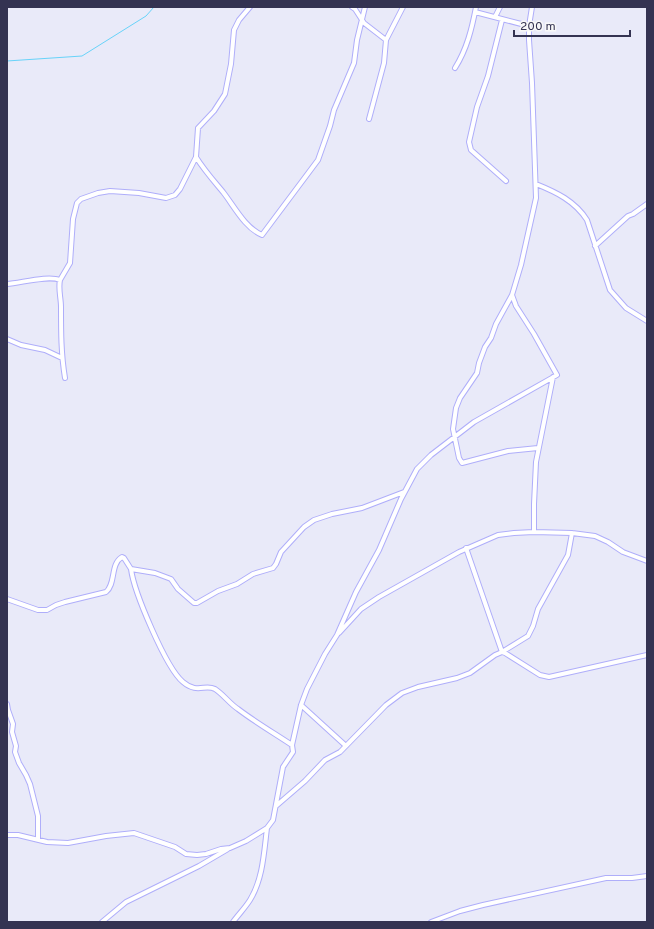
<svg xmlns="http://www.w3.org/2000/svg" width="654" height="929" font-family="Overpass,sans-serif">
<rect width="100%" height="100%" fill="#e9eaf9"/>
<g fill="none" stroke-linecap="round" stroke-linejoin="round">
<path stroke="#68d3f9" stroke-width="1" d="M7,61l75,-5 64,-40 8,-9"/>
<g stroke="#afaefa" stroke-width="6">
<path id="minor" d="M352,7l3,2 9,14 22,17
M532,7l-3,19v14l3,43 4,115 -15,67 -9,30 -16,29 -5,14 -6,9 -6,16 -2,10 -17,25 -4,10 -3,21 6,29 3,5 46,-12 30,-3
M475,12l54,14
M495,17l5,-10
M502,20l-14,56 -11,31 -8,35 2,8 35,31
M455,68c12,-19 17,-40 21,-61
M369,119l15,-56 2,-23 17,-33
M196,157c8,13 17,23 27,35 11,14 22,36 39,43l56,-75 12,-34 4,-16 20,-47 3,-23 8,-33
M536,184c20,8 39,17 51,36l23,70 16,18 21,13
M595,246l33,-30 5,-2 14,-10
M60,280c-2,9 1,18 1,27 0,25 0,47 4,71
M7,284c14,-1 41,-9 53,-4l10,-17 3,-44 4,-16 4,-4 17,-6 12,-2 29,2 27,5 9,-3 5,-6 16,-32 2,-29 16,-17 11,-17 6,-30 3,-34 5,-10 11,-13
M7,339l14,6 24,5 17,8
M534,532v-28l2,-42 17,-85
M466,548l36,104 26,-16 5,-10 5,-17 30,-54 4,-22
M131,569c3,23 35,99 52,113 14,12 22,2 32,7 8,5 15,15 23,20 17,13 36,24 54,36
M7,599l31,11h9l9,-5 9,-3 41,-10c10,-8 4,-28 16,-35l2,1 7,11 24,4 16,6 7,10 16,14h3l21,-12 19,-7 16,-10 20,-6 3,-4 5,-12 23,-25 10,-7 18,-6 30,-6 42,-16
M339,633l22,-24 18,-12 80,-45 39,-17 16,-2 20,-1 38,1 23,3 13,6 15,10 24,9
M7,704l1,6 5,14 -1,8 4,14 -1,6 4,11 7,12 4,9 8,32v24
M301,705l45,41
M276,806l29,-25 20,-21 15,-8 46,-47 16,-12 16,-6 39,-9 13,-5 25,-18 7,-3 3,1 35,22 9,2 98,-22
M7,835h11l29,7 21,1 38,-7 28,-3 41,14 11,7 11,1 9,-1 15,-5 9,-1 16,-7 21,-13 6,-8 10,-53 10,-15 -1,-7 9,-40 6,-16 18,-35 12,-19 19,-43 23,-42 22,-51 16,-30 14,-14 43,-33 83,-47 -23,-41 -18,-28 -4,-11
M102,922l24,-20 73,-36 29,-17
M233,922c5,-7 12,-14 17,-22 13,-21 14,-48 17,-72
M431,922l29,-11 23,-6 123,-27h26l15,-2"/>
</g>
<use href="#minor" stroke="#fff" stroke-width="4"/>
</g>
<rect width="654" height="929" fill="none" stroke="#343352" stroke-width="16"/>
<path d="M514 30v6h116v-6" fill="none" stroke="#343352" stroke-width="2"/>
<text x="520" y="30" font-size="12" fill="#343352" stroke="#f8f8f8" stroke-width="3" paint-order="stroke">200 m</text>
</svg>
